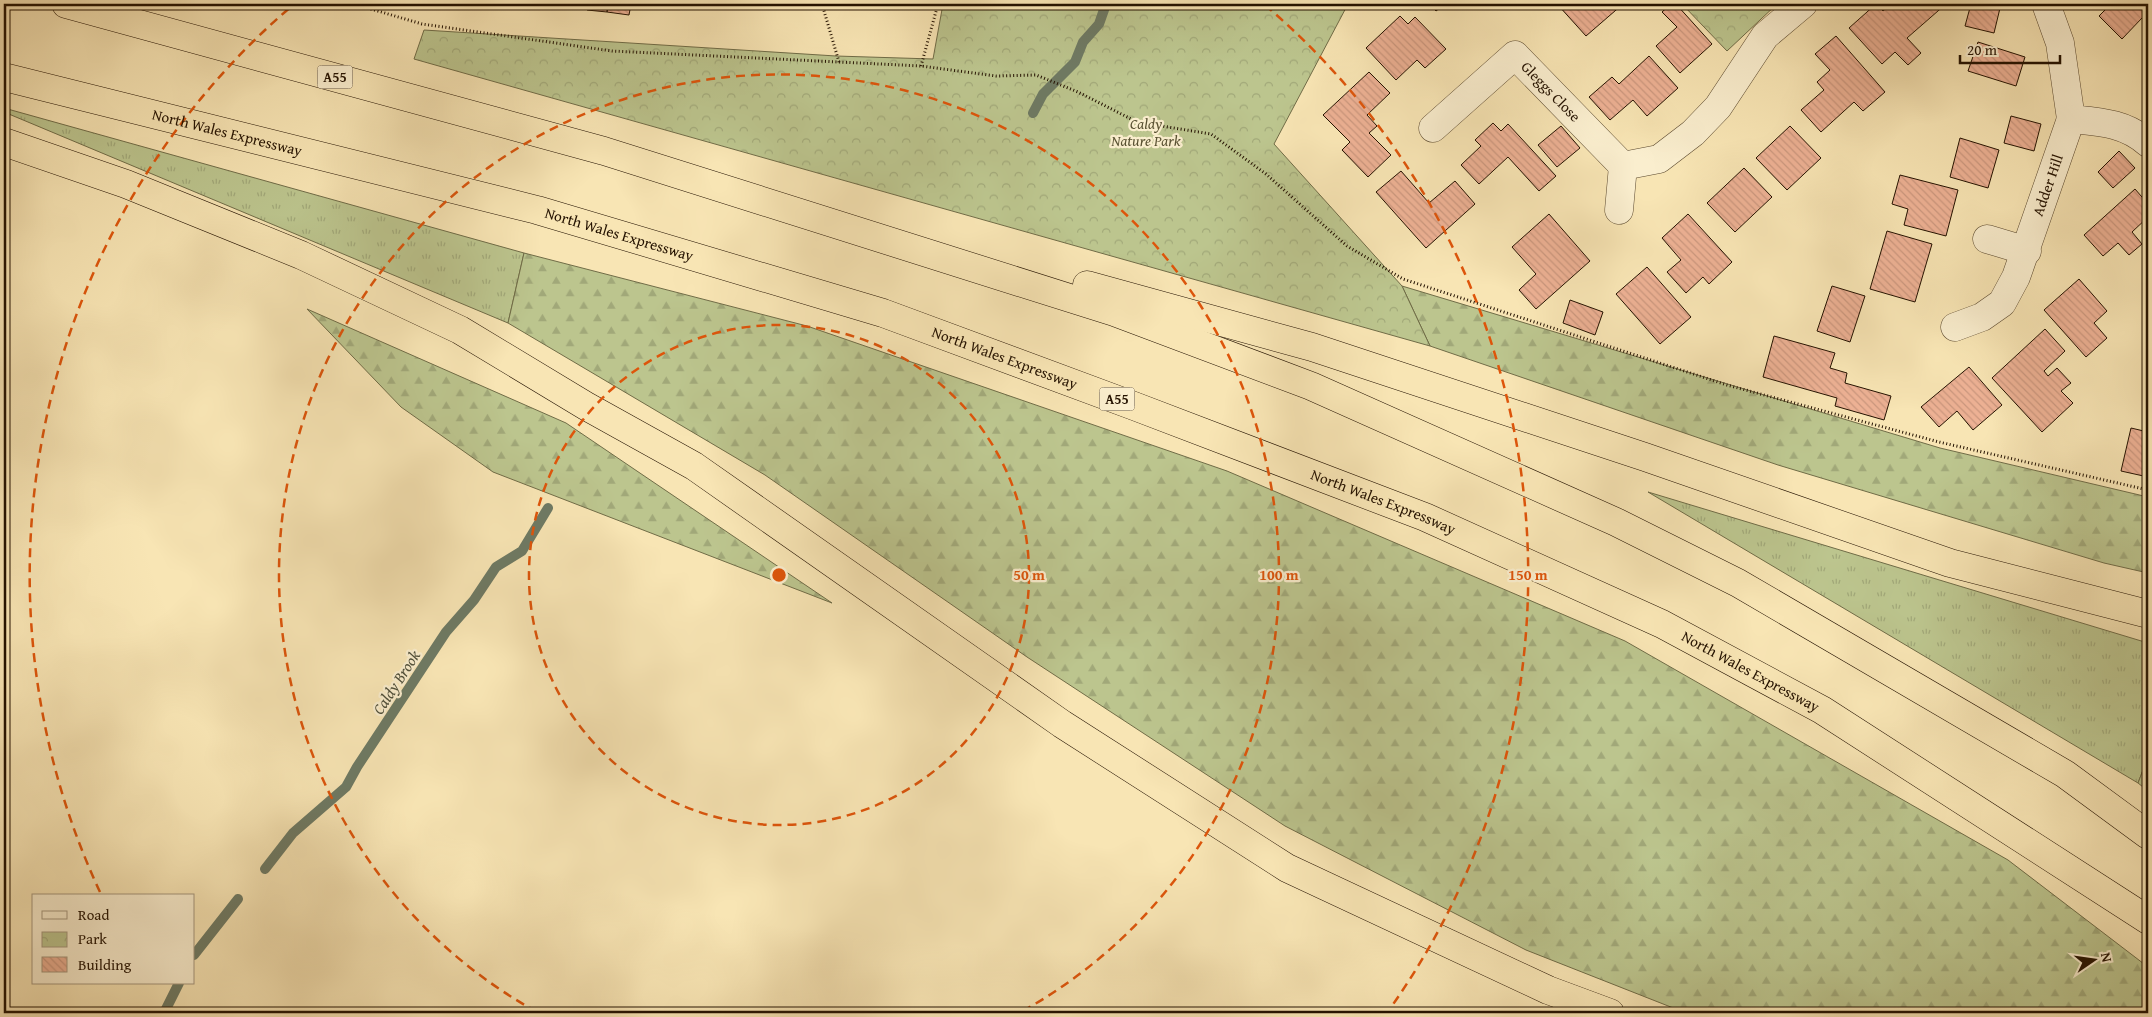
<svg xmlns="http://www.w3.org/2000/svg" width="2152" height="1017" font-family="'Gentium Book Plus',serif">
<defs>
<pattern id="grass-tufts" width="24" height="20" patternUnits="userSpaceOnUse" patternTransform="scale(1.25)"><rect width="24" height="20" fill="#bcc58e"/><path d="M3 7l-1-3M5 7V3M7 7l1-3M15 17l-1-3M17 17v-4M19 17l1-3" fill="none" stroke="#a1a879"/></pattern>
<pattern id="forest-firs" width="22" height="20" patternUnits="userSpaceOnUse" patternTransform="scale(1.25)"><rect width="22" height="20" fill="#bcc58e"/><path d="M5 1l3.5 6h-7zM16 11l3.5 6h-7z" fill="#a1a879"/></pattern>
<pattern id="park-crowns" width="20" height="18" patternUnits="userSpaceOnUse" patternTransform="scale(1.25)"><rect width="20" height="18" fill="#bcc58e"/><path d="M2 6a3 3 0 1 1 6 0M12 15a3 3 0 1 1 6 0" fill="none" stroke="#a1a879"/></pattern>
<pattern id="building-back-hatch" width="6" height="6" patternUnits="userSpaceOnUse" patternTransform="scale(1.25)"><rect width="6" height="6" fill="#edb194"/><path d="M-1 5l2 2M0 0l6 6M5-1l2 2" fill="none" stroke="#cb977e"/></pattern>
</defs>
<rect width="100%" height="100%" fill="#f8e5b4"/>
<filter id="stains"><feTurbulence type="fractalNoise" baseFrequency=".004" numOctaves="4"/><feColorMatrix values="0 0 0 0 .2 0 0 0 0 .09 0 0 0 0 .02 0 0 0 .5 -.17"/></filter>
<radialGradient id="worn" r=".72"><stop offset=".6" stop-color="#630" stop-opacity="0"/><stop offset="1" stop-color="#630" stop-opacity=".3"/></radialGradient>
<path fill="url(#grass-tufts)" stroke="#706c47" d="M4,108l520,145 -16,70 -504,-211z
M1648,492l500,151v114l-10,26z"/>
<path fill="url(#forest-firs)" stroke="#706c47" d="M524,253l283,73 420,145 398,170 383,219 140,107v46h-462l-160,-63 -241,-124 -258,-169 -262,-182 -257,-152z
M1402,286l538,162 208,49v76l-44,-10 -326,-98 -348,-119z
M307,309l259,114 266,180 -339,-131 -92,-65z
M2148,757v34l-10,-8z"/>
<path fill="url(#park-crowns)" stroke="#706c47" d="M943,4h405l-74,140 128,142 28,60 -1016,-287 10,-29 412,26 97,3z
M1682,4h95l-50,47z"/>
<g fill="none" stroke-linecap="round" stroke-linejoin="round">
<path stroke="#6e7a64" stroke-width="10" d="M1033,113l10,-19 32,-32 8,-20 16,-18 7,-20
M265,869l28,-36 53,-46 11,-20 89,-135 28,-32 22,-33 26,-16 26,-43
M194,955l44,-56
M164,1013l15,-30"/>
</g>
<path fill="url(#building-back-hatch)" stroke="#241200" d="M588,4h20l-1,8 -20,-2z
M608,4h23l-2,11 -22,-3z
M760,4h17v3z
M1429,4h16l-9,7z
M1560,4h63l-37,32 -28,-31z
M1671,4h5l36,40 -32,29 -24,-27 21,-19 -15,-15z
M1876,4l7,7 8,-7h55l-39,34 14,15 -13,12 -13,-13 -13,12 -33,-36z
M1971,4h30l-7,29 -29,-7z
M2111,4h37v20l-6,-6 -20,21 -23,-23z
M1400,16l8,8 7,-7 31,32 -21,19 -8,-8 -21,20 -30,-32z
M1836,36l49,56 -22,19 -9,-9 -33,30 -20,-22 23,-20 -7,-8 13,-12 -15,-16z
M1978,42l47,15 -9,29 -48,-15z
M1649,56l29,32 -31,28 -14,-16 -23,20 -21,-23 23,-20 7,7z
M1369,72l21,21 -23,22 10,11 -8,7 22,22 -23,22 -26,-27 8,-8 -27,-27z
M2011,116l30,8 -7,27 -30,-8z
M1493,123l8,8 7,-7 48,52 -17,15 -31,-34 -29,27 -18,-19 20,-19 -6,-6z
M1561,126l19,22 -23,19 -19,-22z
M1790,126l31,32 -34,32 -31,-32z
M1960,138l39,12 -11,38 -38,-11z
M2119,151l16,17 -22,20 -15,-16z
M1744,168l28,29 -37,35 -28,-29z
M1401,171l28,32 26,-22 20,23 -49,44 -50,-56z
M1900,175l58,15 -12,46 -42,-11 4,-16 -16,-5z
M2135,189l13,15v13l-16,15 10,12 -13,11 -11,-12 -15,13 -19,-21z
M1549,214l41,47 -54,48 -17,-19 17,-16 -24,-27z
M1688,214l44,48 -23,22 -6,-7 -17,16 -19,-21 14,-12 -19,-22z
M1887,231l45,13 -17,58 -45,-13z
M1647,267l44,50 -31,27 -44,-50z
M2079,279l28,32 -13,12 13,15 -21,19 -42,-47z
M1832,286l33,10 -15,46 -33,-11z
M1570,300l33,12 -8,23 -32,-12z
M2045,329l20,22 -21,20 4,5 9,-8 14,15 -10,8 12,12 -31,29 -50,-54z
M1774,336l61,17 -5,15 17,5 -2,10 46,13 -7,24 -49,-14 2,-8 -74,-21z
M1969,367l33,38 -29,25 -16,-19 -18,16 -18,-20z
M2131,428l17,4v45l-27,-6z"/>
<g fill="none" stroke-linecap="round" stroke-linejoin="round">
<g stroke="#59472d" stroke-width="29">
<g id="minor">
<path d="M2046,4l14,39 11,76c30,3 54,4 77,24"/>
<path id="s1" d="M1433,128l82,-73 108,111 36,-7 34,-26 25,-26 47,-71 38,-32"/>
<path d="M1619,210l4,-44"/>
<path d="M1987,239l40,12"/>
<path id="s2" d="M1955,327l27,-10 20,-14 14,-26 55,-158"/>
</g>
</g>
<g stroke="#241200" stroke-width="29">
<g id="highway">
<path d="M66,4l538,147 510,161 197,74 305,136 122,61 327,191 83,61"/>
<path id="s3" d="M4,77l533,133 346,103 251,93 291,111 237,107 160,86 326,210"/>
<path d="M4,142l122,42 175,71 159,75 126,76 108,60 368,258 225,144 261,122 62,23"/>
<path d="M1087,285l225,62 333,110 305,106 198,51"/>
</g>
</g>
<path stroke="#241200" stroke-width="3" stroke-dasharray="1 2.5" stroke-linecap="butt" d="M354,4l68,20 190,27 309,15 75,10 40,-1 42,17 59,30 74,12 55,40 81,72 56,33 324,106 212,57 209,48
M822,4l17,58
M921,66l17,-62"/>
<use href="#minor" stroke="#faeece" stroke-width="28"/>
<use href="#highway" stroke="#f8e5b4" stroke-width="28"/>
</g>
<g fill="none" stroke="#de550b" stroke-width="2.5" stroke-dasharray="9 6">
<circle cx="779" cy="575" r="250"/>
<path d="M537 1012A500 500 0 1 1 1021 1012"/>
<path d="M100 892A749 749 0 0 1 293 5M1265 5A749 749 0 0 1 1389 1010"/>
</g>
<g text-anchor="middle" stroke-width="4.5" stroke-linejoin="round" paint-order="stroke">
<g fill="#faeece" stroke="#64543e" stroke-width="1">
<rect x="317.5" y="65.5" width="35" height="23" rx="4"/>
<rect x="1099.5" y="387.5" width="35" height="23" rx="4"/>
</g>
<g font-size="14" font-weight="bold" fill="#241200">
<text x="335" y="82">A55</text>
<text x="1117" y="404">A55</text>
</g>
<g font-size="15" fill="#241200" stroke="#faeece">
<text dy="5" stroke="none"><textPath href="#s1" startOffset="161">Gleggs Close</textPath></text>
<text dy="5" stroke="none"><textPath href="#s3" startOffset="230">North Wales Expressway</textPath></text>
<text dy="5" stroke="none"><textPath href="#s2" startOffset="180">Adder Hill</textPath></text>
<text dy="5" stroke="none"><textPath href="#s3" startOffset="635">North Wales Expressway</textPath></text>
<text dy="5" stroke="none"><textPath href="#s3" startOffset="1040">North Wales Expressway</textPath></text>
<text dy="5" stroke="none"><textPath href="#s3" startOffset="1445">North Wales Expressway</textPath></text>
<text dy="5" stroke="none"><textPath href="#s3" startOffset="1850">North Wales Expressway</textPath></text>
</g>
<g font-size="15" font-style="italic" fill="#595132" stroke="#faeece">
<text x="1146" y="129">Caldy<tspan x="1146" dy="17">Nature Park</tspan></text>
</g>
<g font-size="16" font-style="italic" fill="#4f4f3a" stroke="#faeece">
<text transform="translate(396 682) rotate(-57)" y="6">Caldy Brook</text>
</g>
</g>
<circle cx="779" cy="575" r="8" fill="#de550b" stroke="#faeece" stroke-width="2.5"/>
<g font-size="15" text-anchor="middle" font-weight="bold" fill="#de550b" stroke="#faeece" stroke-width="4.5" stroke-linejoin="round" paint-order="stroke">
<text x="1029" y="580">50 m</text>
<text x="1279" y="580">100 m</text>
<text x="1528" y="580">150 m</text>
</g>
<rect width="2152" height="1017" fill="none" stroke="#f8e5b4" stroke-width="20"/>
<rect x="5" y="5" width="2142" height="1007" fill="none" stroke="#241200" stroke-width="2.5"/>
<rect x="10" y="10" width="2132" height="997" fill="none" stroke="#241200"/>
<rect x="32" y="894" width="162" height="90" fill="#faeece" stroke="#a4967c"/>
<rect x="42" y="911" width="25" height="8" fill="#faeece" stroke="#a4967c"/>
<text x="78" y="920" font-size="15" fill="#241200">Road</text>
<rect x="42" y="932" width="25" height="15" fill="url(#park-crowns)" stroke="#a4967c"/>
<text x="78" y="944" font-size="15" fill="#241200">Park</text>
<rect x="42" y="957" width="25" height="15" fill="url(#building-back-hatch)" stroke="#a4967c"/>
<text x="78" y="970" font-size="15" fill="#241200">Building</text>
<g transform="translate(2094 960) rotate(77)" stroke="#faeece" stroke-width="4" paint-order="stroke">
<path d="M0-4L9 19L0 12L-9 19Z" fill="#241200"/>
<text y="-8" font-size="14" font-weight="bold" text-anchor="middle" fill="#241200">N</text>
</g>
<path d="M1960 55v8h100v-8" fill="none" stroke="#241200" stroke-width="2.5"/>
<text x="1967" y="55" font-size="15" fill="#241200" stroke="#faeece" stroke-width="4" paint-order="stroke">20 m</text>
<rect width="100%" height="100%" filter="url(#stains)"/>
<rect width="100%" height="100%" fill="url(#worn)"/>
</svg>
